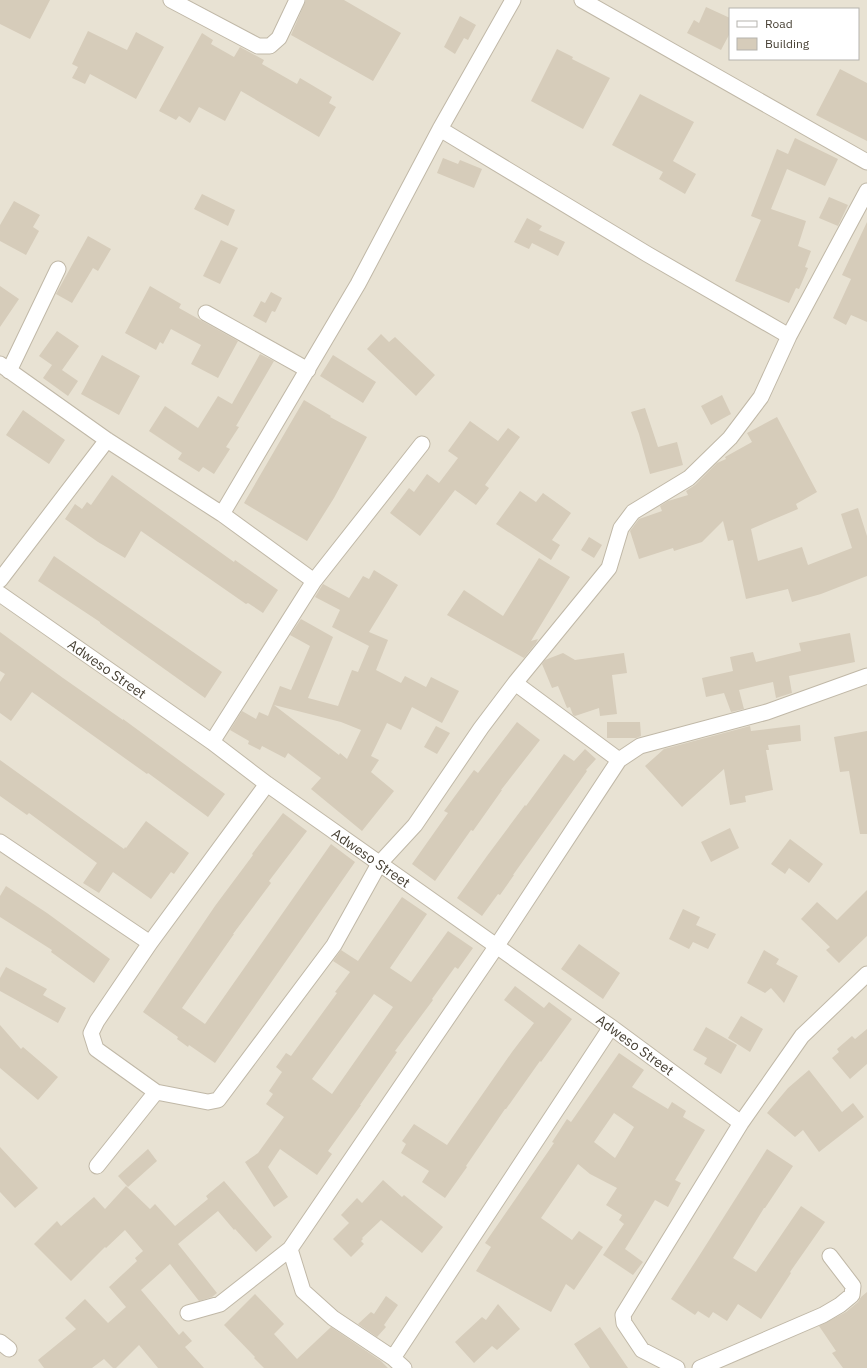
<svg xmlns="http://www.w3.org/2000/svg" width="867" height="1368" font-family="'IBM Plex Sans',sans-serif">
<rect width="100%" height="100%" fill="#f4f0e5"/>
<path fill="#e8e2d3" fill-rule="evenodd" d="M0,0h867v1368h-867zM730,9h128v50h-128z"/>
<path fill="#d6ccba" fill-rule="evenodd" d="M0,0h50l-20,39 -30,-15z
M306,0h38l57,33 -28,48 -82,-46z
M706,7l24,11v15l-9,17 -34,-17 7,-13 5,3z
M460,16l16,9 -8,15 -4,-2 -9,16 -11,-7z
M88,31l39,19 9,-18 28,15 -28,52 -46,-25 -5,10 -13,-6 6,-11 -6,-3z
M202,33l11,7 -2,4 23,13 6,-10 24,13 -2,4 35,20 3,-6 32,19 -3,6 7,4 -17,30 -78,-46 -16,30 -26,-14 -9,16 -11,-7 -3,4 -17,-9z
M557,49l16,8 -1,2 38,19 -27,51 -52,-28z
M840,69l27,14v58l-51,-26z
M640,94l54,28 -21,39 23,13 -11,20 -26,-15 4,-7 -51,-27z
M795,138l43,21 -13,27 -38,-17 -16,40 35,12 -8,25 13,5 -6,16 3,1 -9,21 -3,-1 -7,15 -54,-22 26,-61 -10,-4 26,-67 11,5z
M443,158l15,6 2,-4 22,9 -8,19 -37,-15z
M202,194l33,16 -7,16 -34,-17z
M829,197l19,8 -10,21 -19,-8z
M14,201l26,14 -7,12 6,4 -13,24 -26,-14v-16z
M527,218l15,8 -3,4 26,12 -7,14 -26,-13 -3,6 -15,-7z
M867,222v100l-16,-7 -5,10 -13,-7 18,-39 -9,-4z
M88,236l23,13 -13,22 -5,-3 -21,35 -16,-9z
M221,240l17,8 -18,36 -17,-8z
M0,286l19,13 -19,28z
M150,286l31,18 -2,4 59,33 -20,37 -27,-14 10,-19 -30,-16 -8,15 -3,-2 -4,8 -31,-17z
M271,292l11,6 -7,14 -3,-1 -6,12 -13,-7 8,-15 4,2z
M57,331l22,15 -17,24 16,11 -10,15 -25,-18 9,-13 -13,-9z
M381,334l8,8 6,-5 40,38 -19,21 -49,-47z
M260,354l14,7 -38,65 3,1 -13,20 4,2 -16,25 -11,-7 -4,5 -21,-13 4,-6 -33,-22 16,-25 33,22 20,-32 14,8z
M102,355l38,21 -21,39 -38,-21z
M333,355l43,27 -13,21 -43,-27z
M722,395l9,19 -20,11 -10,-19z
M304,400l27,16 -1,1 37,20 -33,61 -27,43 -63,-38z
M645,408l13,39 19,-5 6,23 -33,9 -11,-40 -8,-22z
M23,410l42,30 -16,24 -43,-29z
M777,417l40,75 -21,12 2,5 -47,20 7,32 44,-14 6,18 44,-17 -11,-34 17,-6 9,28v40l-46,18 -29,8 -4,-13 -42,10 -13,-59 -5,1 -5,-20 -21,21 -28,9 -1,-3 -34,11 -9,-28 9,-12 23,-8 -2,-5 8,-5 20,-6 -2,-4 9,-6 22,-22 9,-4 -1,-2 27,-15 -5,-9z
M470,421l28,20 10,-13 12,9 -35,48 4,3 -13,17 -21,-15 -35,46 -30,-23 19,-25 5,4 13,-18 12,9 19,-25 -10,-7z
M112,475l122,87 1,-2 43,30 -15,23 -15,-10 -2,1 -105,-73 -16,27 -27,-16 -33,-23 10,-15 7,5 5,-7 4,3z
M520,491l16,11 7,-9 28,20 -19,27 8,5 -9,15 -55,-36z
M589,537l13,8 -8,13 -13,-8z
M54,556l168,116 -17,26 -105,-75v-1l-62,-41z
M539,558l31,19 -39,64 7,-2 -2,4 -12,15 -77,-43 17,-25 39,26z
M374,570l24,15 -29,47 19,8 -12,30 25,13 4,-7 21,11 5,-10 28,14 -17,32 -30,-16 -11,23 -14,-7 -16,33 8,4 -8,12 23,19 -32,40 -51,-42 10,-11 -33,-25 -3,5 -23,-12 -2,4 -12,-6 1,-3 -19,-11 12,-19 14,8 3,-7 9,4 12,-30 11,4 19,-44 -20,-11 11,-16 32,18 -25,61 30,8 14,-36 6,2 11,-26 -37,-19 8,-17 -25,-13 8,-13 26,14 14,-22 6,3zM274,705l67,17 20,8 -14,29 -7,-6 -1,2z
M0,632l63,46 60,42v-1l102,75 -17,23 -60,-44 -1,1 -115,-82 -21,29 -11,-8v-31l5,-8 -5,-3z
M850,633l5,29 -66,14 3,17 -16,5 -3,-16 -34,8 5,19 -13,3 -7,-19 -18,4 -4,-19 31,-7 -3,-14 23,-5 3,10 45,-11 -2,-8z
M563,653l12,7 49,-7 3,20 -15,2 5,39 -17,2 -1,-8 -24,8 -2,-1 -3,-8 -3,1 -9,-22 -6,2 -10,-24 3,-4z
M517,722l23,18 -39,50h1l-29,41 -2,-1 -36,51 -23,-17 36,-51 -4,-2 30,-41 4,3z
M607,722h33l1,14 -5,2h-29z
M800,725l1,16 -33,4 1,5h-3l7,40 -28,6 1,6 -16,3 -6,-36 -42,38 -37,-41 19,-17 86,-23 1,5z
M436,726l14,7 -13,21 -13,-7z
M867,731v103h-7l-11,-63 -9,1 -6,-35z
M585,749l11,10 -10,11 1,1 -74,104h1l-14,20 -2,-1 -16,22 -25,-18 30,-42 38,-51 1,1 38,-52 10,7z
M0,760l124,89 1,-2 1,1 20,-27 43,32 -15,21 -3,-2 -20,27 -38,-27 -14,21 -16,-10 14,-20 -68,-50 -2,2 -27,-19z
M283,813l24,18 -38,50 2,2 -38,51h1l-52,74 23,16 126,-180 24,18 -140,201 -26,-18 -1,2 -11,-8 1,-2 -35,-25 72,-106 38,-51 -1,-1z
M730,828l9,20 -28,14 -10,-20z
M790,839l33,25 -14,19 -20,-15 -4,6 -14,-10z
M6,886l41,27 63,46 -16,24 -43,-31 1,-2 -52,-33v-21z
M867,890v46l-28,27 -13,-13 4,-3 -29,-28 16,-17 20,18z
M402,897l25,17 -37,54 21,14 37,-51 25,17 -15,21 -3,-2 -23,32 1,1 -38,51 2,1 -37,53h1l-33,46 4,3 -15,21 -37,-26 -12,18 20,30 -14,10 -29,-45 13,-9 26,-36 -18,-13 7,-10 -4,-3 13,-19 -6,-5 10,-14 5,3 46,-63 -2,-1 15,-20 -17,-11 8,-11 17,11zM374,994l19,13 -61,87 -20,-15z
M683,909l17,8 -4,8 20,9 -8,15 -15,-7 -4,7 -20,-10z
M579,944l41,29 -17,26 -42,-30z
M764,950l15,9 -3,5 22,12 -14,27 -13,-15 -6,5 -18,-10z
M6,967l41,22 -4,6 23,13 -8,15 -58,-32v-13z
M515,986l29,22 5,-6 23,17 -31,43 -1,-1 -34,48h-1l-39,57 1,1 -22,31 -23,-16 7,-11 -28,-18 5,-9 -4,-3 12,-17 33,21 65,-93 22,-29 -30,-23z
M741,1016l22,13 -13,23 -22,-14z
M0,1025l21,24 2,-2 35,30 -20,23 -38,-32z
M706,1027l31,18 -16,29 -17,-10 3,-6 -14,-8z
M867,1029v35l-17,15 -18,-21 7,-6 -2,-3 15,-13 3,3z
M619,1053l25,17 -12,17 36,22 4,-7 14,9 -3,6 22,13 -30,50 6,3 -13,24 -13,-7 -30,49 18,13 -10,13 -30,-20 21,-31 -5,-4 3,-5 -16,-10 11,-17 -27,-14 -12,-10 -37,54 31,22 7,-9 24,16 -29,43 -8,-6 -15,28 -75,-41 15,-24 -6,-4 69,-100 -2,-1 15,-23 4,3zM614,1113l20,14 -19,31 -21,-16z
M809,1070l33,42 11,-9 11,14 -45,35 -16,-22 -8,7 -28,-24 21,-25z
M0,1147l38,41 -23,20 -15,-16z
M148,1149l9,12 -29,26 -10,-11z
M767,1149l26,17 -28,42h-1l-31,50 23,14 45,-66 24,16 -35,50 1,1 -30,46 -23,-15 -11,17 -14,-9 -4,6 -11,-7 -3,4 -24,-16 28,-43z
M383,1180l19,17 2,-2 39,32 -21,26 -41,-33 -19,18 1,1 -2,2 3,3 -13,13 -18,-18 16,-16 -8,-8 16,-17 5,5z
M224,1181l48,56 -16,15 -21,-23 -1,1 -16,-19 -40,33 39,49 -5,4 -13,4 -29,-37 -29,26 38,45 4,-4 9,10 -7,6 19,21h-46l-19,-23 -23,23h-3l-9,-9 -12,9h-48l-6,-8 38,-31 -11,-11 20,-19 23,24 18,-16 -17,-20 28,-26 -2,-3 8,-7 -18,-21 -19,18 -1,-1 -34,34 -37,-37 23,-23 4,5 33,-29 11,12 21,-23 24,23 5,-5 20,22 33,-27 -2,-3z
M867,1292v76h-24l-11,-15 4,-2 -17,-25 27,-14 12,-10 3,-5z
M255,1294l29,30 -10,10 23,25 34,-32 50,34 7,7h-124l-10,-10 1,-1 -31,-32z
M386,1296l12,9 -14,20 2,2 -9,10 -19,-13 13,-12 3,2z
M498,1304l22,25 -23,21 -5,-4 -18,17 -19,-21 27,-25 4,3z
M600,1327l28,41h-38l-16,-24z"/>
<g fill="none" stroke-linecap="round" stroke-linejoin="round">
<g stroke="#c0b8a7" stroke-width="17">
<path id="street" d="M171,0l87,46h12l9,-8 18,-38
M582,0l285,162
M440,129l207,125 142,82
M206,313l102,57
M0,364l107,76 115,74 92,67 -102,161
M9,371l49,-102
M222,514l136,-230 82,-155 73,-129
M0,580l107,-140
M314,581l108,-137
M0,594l212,148 55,42 344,243 130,96
M515,683l104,77 21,-14 127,-34 100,-36
M267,784l-117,159 -53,78 -6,12 5,16 60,43 52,10 10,-2 116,-155 45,-81 36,-39 66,-97 34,-45 94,-115 12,-40 12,-16 56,-34 41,-40 31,-41 28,-61 78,-145
M0,842l150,101
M611,1027l-218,331 -60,-40 -30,-27 -13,-42 206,-302 123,-187
M97,1166l59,-74
M188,1313l32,-9 70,-55
M0,1342l9,7
M393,1358l11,10
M677,1368l-35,-18 -18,-27 -1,-8 118,-192 61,-87 65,-62
M700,1368l123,-53 17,-10 12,-10 1,-9 -23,-30"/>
</g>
<use href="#street" stroke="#fff" stroke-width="15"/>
</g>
<g text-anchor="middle" stroke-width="3" stroke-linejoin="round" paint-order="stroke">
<g font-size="14" fill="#474034" stroke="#fff">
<text transform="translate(107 669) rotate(35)" y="5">Adweso Street</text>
<text transform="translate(371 858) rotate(35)" y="5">Adweso Street</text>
<text transform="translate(635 1045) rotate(36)" y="5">Adweso Street</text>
</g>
</g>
<rect x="729" y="8" width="130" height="52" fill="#ffffff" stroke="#b5b3ae"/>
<rect x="737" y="21" width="20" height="6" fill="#ffffff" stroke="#b5b3ae"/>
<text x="765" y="28" font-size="12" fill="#474034">Road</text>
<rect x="737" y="38" width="20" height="12" fill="#d6ccba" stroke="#b5b3ae"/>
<text x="765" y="48" font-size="12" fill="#474034">Building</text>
</svg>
